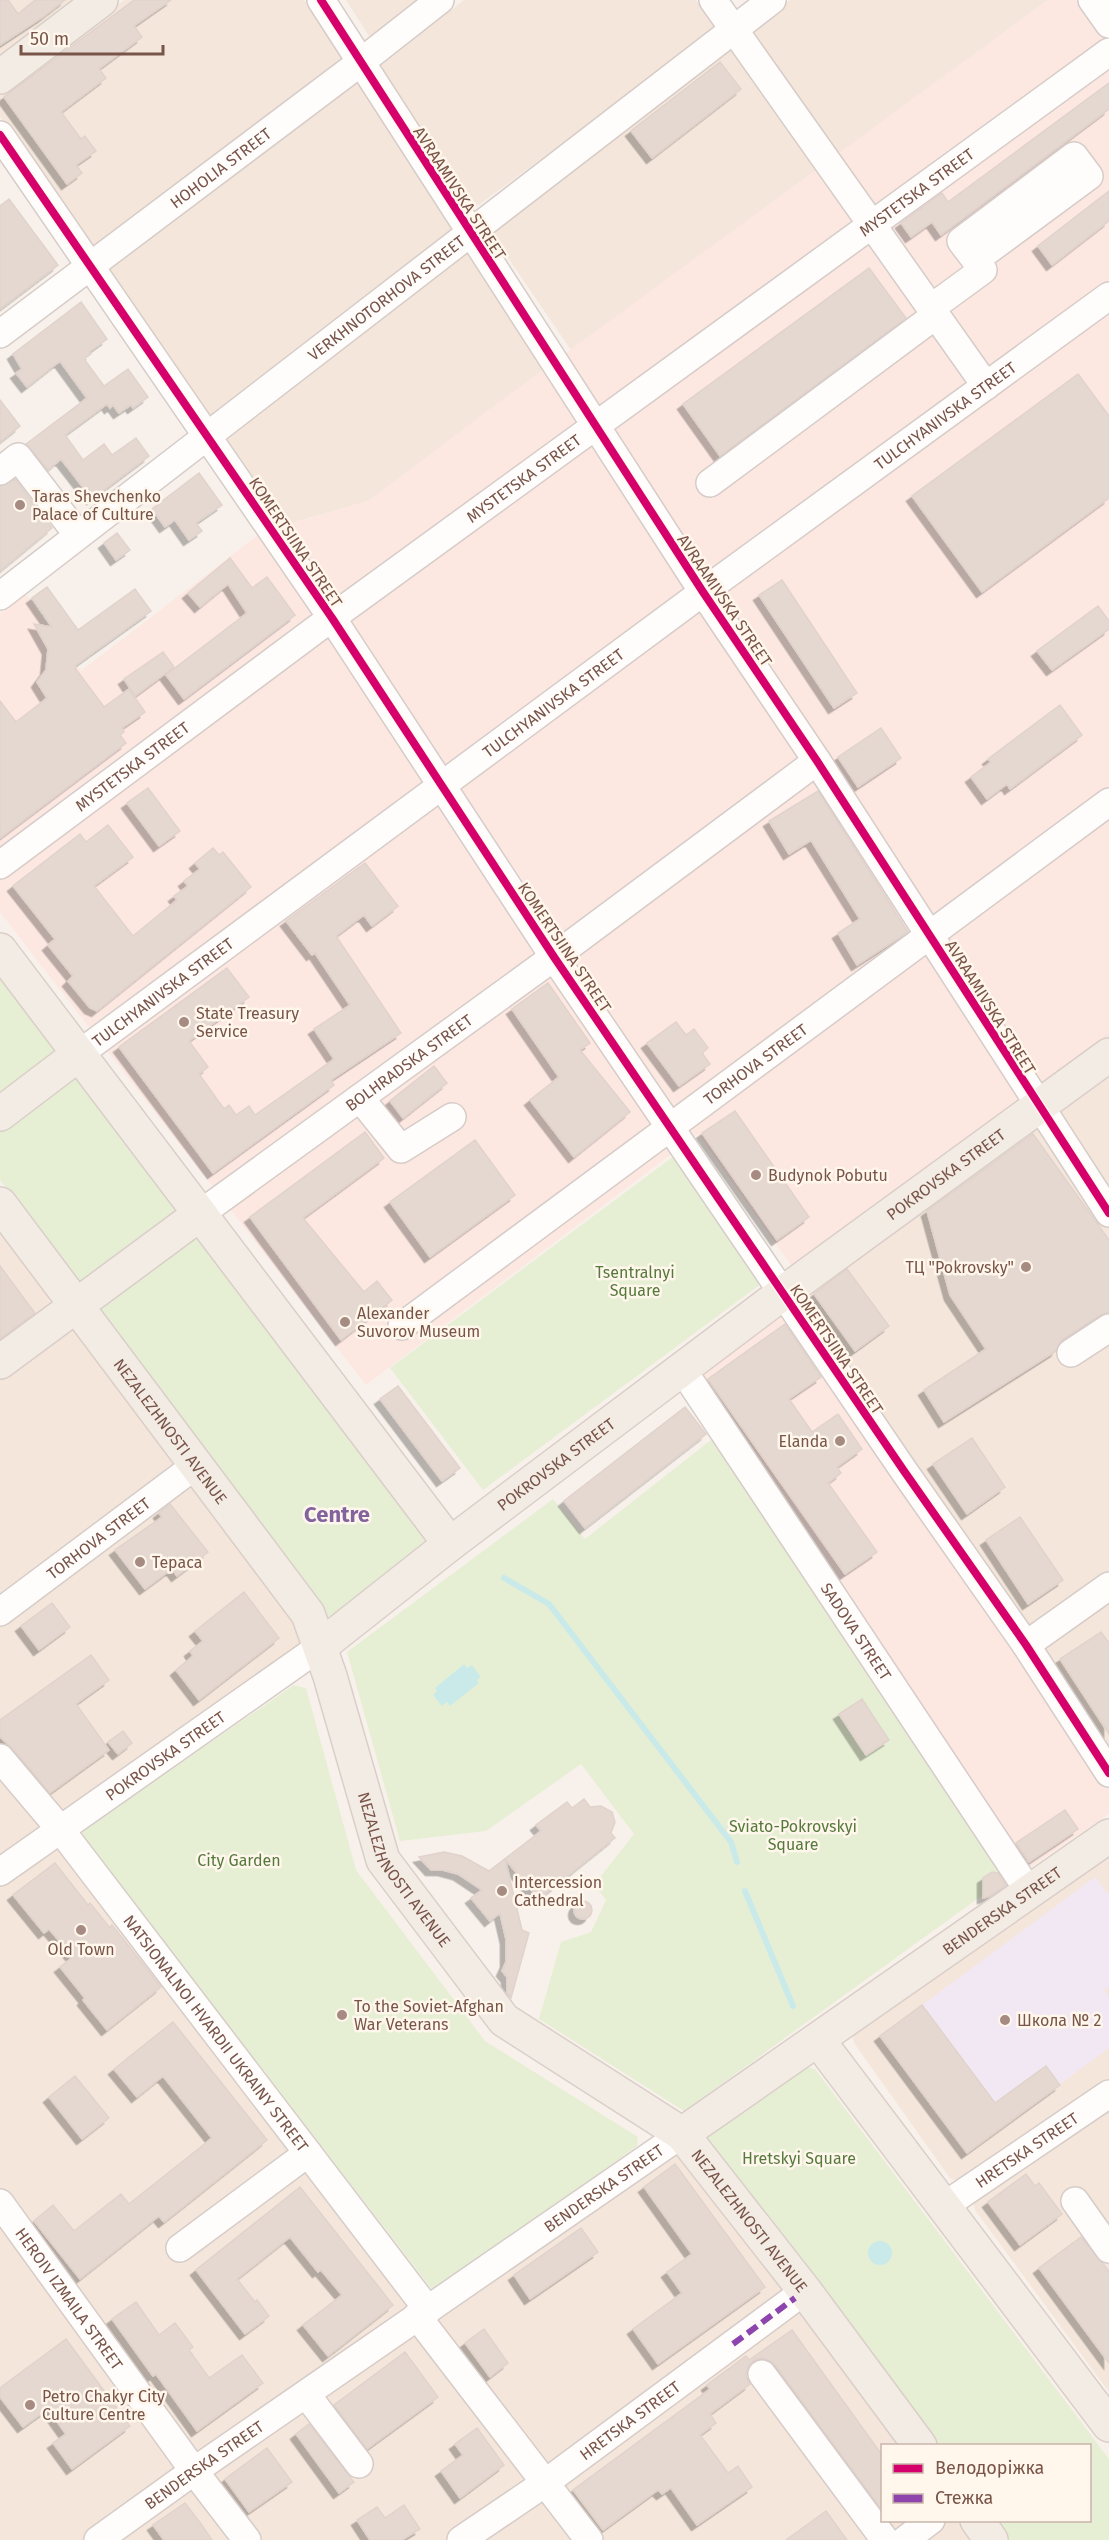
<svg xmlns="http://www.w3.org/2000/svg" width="1109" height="2540" font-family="'Fira Sans',sans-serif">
<defs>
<filter id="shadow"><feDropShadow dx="-5.5" dy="5.5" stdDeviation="0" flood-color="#0004"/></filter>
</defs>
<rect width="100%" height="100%" fill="#f8f1eb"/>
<path fill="#f4e6da" d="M0,0h79l-79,62z
M124,0h180l244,367 -180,134 -84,24 -284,-408v-22z
M346,0h75l-50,39z
M464,0h232l21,29 -244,180 -95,-141z
M790,0h258l-477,350 -82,-120z
M1109,953v807l-315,-466z
M0,1228l48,65 2,10 -5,16 -45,37z
M76,1305l245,341 -261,183 368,480 254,-175 238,311 -38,1v74l95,1 14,19h-991v-1178z
M1109,1848v238l-144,97 -9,-2 -6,-3 -96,-135 -2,-10z
M1109,2105v287l-134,-182 -2,-8z"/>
<path fill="#fce7e1" d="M1048,0h61v1033l-318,232 -93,-131 -332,251 -366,-473v-299l26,-19 55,77 181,-139 106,-31 132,-100z
M783,1302l326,485v27l-84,57 -336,-498z"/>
<path fill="#f2e8f3" d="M1095,1877l14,18v92l-5,3 5,7v51l-142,105 -87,-117z"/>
<path fill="#e6efd4" d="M0,960l64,92 -64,53z
M76,1074l354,467 -103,82 -6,-16 -321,-427v-48z
M674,1156l87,128 -278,206 -93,-122z
M716,1436l296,438 -328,237 -145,-92 22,-77 30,-10 15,-32 -12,-15 40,-51 -53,-70 -95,67 -86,10 -53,-189 206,-153 32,40z
M294,1685l12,3 50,182 129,171 153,96 -1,9 -200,145 -6,-3 -349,-451 1,-7z
M806,2067l9,2 294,390v81h-101l-15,-19 97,-1v-74l-154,-1 -230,-305 3,-5z"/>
<path fill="#caeaea" d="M464,1664l3,4 5,-3 9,12 -4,3 2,3 -29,23 -3,-4 -5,4 -9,-11 4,-4 -2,-3z
M868 2253a12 12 0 1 1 24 0a12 12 0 1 1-24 0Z"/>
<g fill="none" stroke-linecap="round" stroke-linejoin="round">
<path stroke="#caeaea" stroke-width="6" d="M504,1578l45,26 182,238 6,20
M745,1891l48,115"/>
</g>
<path fill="#e5d8d1" stroke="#e1d3cc" stroke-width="1.5" filter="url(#shadow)" d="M0,0h8l10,14 17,-14h30l-22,17 -43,28z
M134,0h37l-37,26 8,11 -43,32 7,9 -45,34 20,27 4,-3 11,15 -20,14 6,8 -15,11 -63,-87z
M720,62l21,27 -89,69 -21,-27z
M1109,83v26l-168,126 -9,-13 -21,15 -10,-14 41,-30 6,9z
M1109,191v30l-57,44 -14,-19z
M9,199l49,66 -58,44v-103z
M869,268l37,50 -186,138 -37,-52z
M81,302l26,37 -18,13 2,2 -7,5 20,27 24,-17 20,28 -15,11 -2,-3 -12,8 -6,-8 -3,3 -3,-4 -42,31 18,25 21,-16 8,11 24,-17 13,18 -57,43 -31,-40 -13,11 -22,-26 61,-46 -27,-37 -33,26 -11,-14 6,-4 -9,-15z
M1078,374l31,42v82l-127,94 -70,-96z
M0,400l20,26 -20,16z
M199,473l23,32 -26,18 6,8 -13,9 -14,-20 -10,7 -13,-18z
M15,479l37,49 -52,43v-85z
M117,533l13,17 -14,10 -12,-17z
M230,558l22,30 15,-11 28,38 -111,84 -18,-24 81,-62 -19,-29 -28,23 -12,-14z
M782,580l75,113 -23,15 -75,-113z
M47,587l31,43 57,-41 16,22 -75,54 -1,3 29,39 25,-18 16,23 -23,16 2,4 -4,3 6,8 -126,95v-137l16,21 31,-24 -10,-16 9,-12 2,-21 -14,-25 18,3 -20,-29z
M1098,606l11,15v8l-57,41 -15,-19z
M163,652l11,15 -39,29 -11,-17z
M1060,705l22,30 -72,54 -3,-5 -20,15 -16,-22 20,-15 -3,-3z
M881,728l20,30 -43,29 -20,-30z
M148,788l32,43 -21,15 -32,-43z
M818,791l90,141 -51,33 -19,-32 22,-14 -49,-79 -22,14 -20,-33z
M108,825l25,32 -39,29 39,50 44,-36 -3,-4 14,-10 -4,-5 16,-12 -5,-6 18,-15 6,7 4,-3 28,35 -154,124 -7,-3 -22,-27 5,-5 -25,-31 7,-6 -42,-53 67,-52 6,8z
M365,863l33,43 -26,20 -8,-11 -28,21 65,97 -70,47 3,5 -121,88 -94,-126 108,-79 22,29 -60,44 19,26 -9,7 25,35 5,-4 7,10 13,-9 6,9 79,-56 -20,-30 36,-24 -35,-52 -3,2 -26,-34z
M548,983l42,60 -10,7 50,62 -56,45 -44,-57 29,-23 -47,-68z
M676,1022l10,13 8,-6 14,19 -6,5 8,11 -31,22 -32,-43z
M434,1066l13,17 -44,35 -13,-17z
M735,1111l74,106 -32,23 -75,-107z
M365,1132l19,26 -81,60 61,74 13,-11 15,19 -51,40 -91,-123z
M1033,1134l76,106v72l-9,3 -38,25 -6,11 -112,71 -20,-32 62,-41 -36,-54 -23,-84z
M475,1140l40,55 -85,62 -40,-55z
M0,1266l35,47 -35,26z
M847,1269l42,57 -34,25 -41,-57z
M785,1324l36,53 -32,22 23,33 26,-18 24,35 -25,18 4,6 -13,10 49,69 -32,22 -137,-195z
M398,1386l62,82 -18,13 -62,-82z
M685,1407l21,27 -121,94 -21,-27z
M972,1438l33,49 -38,27 -34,-50z
M170,1504l38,48 -31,24 -5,-7 -27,20 -30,-39 47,-33 -3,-4z
M1020,1517l43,63 -35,24 -42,-64z
M244,1592l35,46 -80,62 -23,-30 17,-14 -3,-5 13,-10 -8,-10z
M52,1603l18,24 -31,23 -18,-24z
M1101,1632l8,11v91l-49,-75z
M91,1655l18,25 -33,24 33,46 -59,43 -38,-45 -12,-11v-17z
M862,1699l27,41 -23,15 -27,-41z
M123,1731l9,12 -14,11 -10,-12z
M584,1799l6,8 11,-1 11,6 3,10 -4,11 4,5 -76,61 -34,-40 17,71 7,3 -18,65 -4,-5v-16l-5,-6 4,-9v-23l-6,-26 -10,8 -19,-23 11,-8 -24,-16 -15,-4h-12l-12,-13 25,-5 18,4 27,15 52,-40 -5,-6 31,-23 5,6z
M1065,1810l13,19 -49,33 -13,-19z
M55,1863l33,42 2,-2 20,25 2,-3 49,62 -54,43 -24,-30 2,-2 -25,-31 13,-10 -24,-28 -5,4 -31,-38z
M992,1872l6,1 8,12 -16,11 -7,2v-20z
M574 1910a9 9 0 1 1 18 0a9 9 0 1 1-18 0Z
M922,2005l73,98 51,-37 14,19 -93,68 -87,-117z
M173,2022l94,118 -103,82 -5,-6 -79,63 -46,-58 19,-16 21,26 47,-37 8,10 83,-66 -49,-62 -26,21 -23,-28z
M75,2076l34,42 -27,21 -33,-42z
M675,2164l90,123 -107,77 -25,-35 49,-36 -15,-21 25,-18 -48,-67z
M1026,2174l9,12 4,-3 23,31 -42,31 -32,-43z
M300,2187l93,118 -65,51 -25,-31 39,-30 -21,-25 -3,2 -28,-35 -53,42 18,23 2,-2 12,16 -24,18 -49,-64z
M581,2228l17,24 -68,47 -16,-24z
M1081,2237l28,34v92l-70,-95z
M136,2302l23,33 16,-12 18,24 -4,3 20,28 33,-23 21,28 -66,48 -41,-57 -3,2 -41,-57z
M484,2329l24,34 -18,14 -25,-34z
M792,2330l90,125v55l-107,-145 -6,-5 -8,-2 -8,3 -6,7 -1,8 4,8 -40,30 6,9 -16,12 28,38 10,-7 14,21 -55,38 -26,-37 -9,6 -4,-4 -55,40 -30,-40 137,-101 -3,-4 39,-29 3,4z
M66,2339l64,87 -58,43 -19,-26 13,-9 -18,-25 -25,18 -23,-30v-9z
M405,2352l33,45 -71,52 -33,-44z
M309,2424l45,58 -15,11 -43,-59z
M477,2428l27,37 -44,33 -19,-27 22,-16 -8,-11z
M267,2448l25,34 -43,30 -24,-33z
M185,2503l16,21 11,16h-48l-11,-15z
M404,2505l16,24 -18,11h-32l-13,-20 20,-13 8,11z
M826,2511l21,29h-61z"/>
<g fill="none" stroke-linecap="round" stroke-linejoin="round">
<g stroke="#d6ccc8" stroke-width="30">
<g id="minor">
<path d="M321,0l382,592 114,169 292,452"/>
<path d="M713,0l273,386"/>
<path d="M1092,0l17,24"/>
<path d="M0,135l332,483 222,339 350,514 122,174 83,128"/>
<path d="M931,308l52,-38 -22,-29 113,-85 15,20 -114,84"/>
<path id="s1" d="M0,334l361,-272 79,-62"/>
<path d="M0,471l18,-14 60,78"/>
<path d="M710,483l226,-168"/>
<path id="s2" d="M0,596l772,-596"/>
<path id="s3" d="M0,865l315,-235 794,-578"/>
<path id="s4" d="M79,1054l624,-462 406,-296"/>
<path d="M360,1098l41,51 51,-32"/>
<path id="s5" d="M200,1214l354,-257 263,-196"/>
<path id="s6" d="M402,1326c235,-176 472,-348 707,-524"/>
<path d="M1071,1353l38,-25"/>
<path id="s7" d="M682,1369l348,524"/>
<path id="s8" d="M0,1612l196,-147"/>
<path d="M1026,1645l83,-59"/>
<path id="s9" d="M0,1758l60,71 368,481"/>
<path id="s10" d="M0,1872l321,-226"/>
<path d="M1075,2201l34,48"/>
<path id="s11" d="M0,2203l194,268 53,69"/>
<path id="s12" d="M944,2206l165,-112"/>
<path d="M180,2248l128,-95"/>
<path d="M417,2316l172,224"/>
<path d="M762,2374l123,166"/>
<path d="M306,2394l53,70"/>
<path id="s13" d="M98,2540l96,-69 488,-337"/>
<path id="s14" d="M461,2540l84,-57 250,-185"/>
<path d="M905,2540l26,-20"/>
</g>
</g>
<g stroke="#dacec9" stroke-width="36">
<g id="major">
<path d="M0,77l101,-77"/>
<path d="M0,950l450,594"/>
<path d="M0,1114l79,-60"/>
<path id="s15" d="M0,1204l308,410 22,62 53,184 121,160 178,114 123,157 115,155"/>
<path d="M0,1362l200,-148"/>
<path id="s16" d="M321,1646l129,-102 333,-251 326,-238"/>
<path d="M818,2040l291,385"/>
<path id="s17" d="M682,2134l427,-298"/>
<path d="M977,2520l14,20"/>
</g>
</g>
<use href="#minor" stroke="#fefdfc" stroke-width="27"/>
<use href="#major" stroke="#f3ece5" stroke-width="33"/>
<path stroke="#8e44ad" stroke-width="6" stroke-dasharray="12 6" stroke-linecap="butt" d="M733,2344l62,-46"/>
<g stroke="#fff6ec" stroke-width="11">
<path id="cycleway" d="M321,0l382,592 114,169 292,452
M0,135l332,483 222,339 350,514 122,174 83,128"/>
</g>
<use href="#cycleway" stroke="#d6006c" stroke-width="8"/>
</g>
<g fill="#a58b81" stroke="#fff6ec" stroke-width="2">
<circle cx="20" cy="505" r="6"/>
<circle cx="184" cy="1022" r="6"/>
<circle cx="756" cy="1175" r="6"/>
<circle cx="1026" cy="1267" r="6"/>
<circle cx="345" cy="1322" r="6"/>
<circle cx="840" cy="1441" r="6"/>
<circle cx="140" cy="1562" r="6"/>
<circle cx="502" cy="1891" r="6"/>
<circle cx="81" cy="1930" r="6"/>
<circle cx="342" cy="2015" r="6"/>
<circle cx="1005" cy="2020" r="6"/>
<circle cx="30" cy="2405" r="6"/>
</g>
<g text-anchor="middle" stroke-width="5" stroke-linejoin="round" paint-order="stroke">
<g font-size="16" fill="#795448" stroke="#fff6ec">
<text dy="6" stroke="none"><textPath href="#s1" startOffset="276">HOHOLIA STREET</textPath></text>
<text dy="6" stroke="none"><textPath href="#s3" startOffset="1137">MYSTETSKA STREET</textPath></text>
<text transform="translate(460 193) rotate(57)" y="6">AVRAAMIVSKA STREET</text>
<text dy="6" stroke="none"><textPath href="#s2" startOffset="488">VERKHNOTORHOVA STREET</textPath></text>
<text dy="6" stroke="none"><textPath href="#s4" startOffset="1076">TULCHYANIVSKA STREET</textPath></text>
<text dy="6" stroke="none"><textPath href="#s3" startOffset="651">MYSTETSKA STREET</textPath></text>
<text transform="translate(296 542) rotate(56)" y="6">KOMERTSIINA STREET</text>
<text transform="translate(725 600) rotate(56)" y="6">AVRAAMIVSKA STREET</text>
<text dy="6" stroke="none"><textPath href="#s4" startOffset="590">TULCHYANIVSKA STREET</textPath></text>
<text dy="6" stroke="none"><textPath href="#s3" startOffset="165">MYSTETSKA STREET</textPath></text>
<text transform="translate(565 947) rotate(56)" y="6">KOMERTSIINA STREET</text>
<text dy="6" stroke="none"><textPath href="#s4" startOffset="104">TULCHYANIVSKA STREET</textPath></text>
<text transform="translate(991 1007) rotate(58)" y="6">AVRAAMIVSKA STREET</text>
<text dy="6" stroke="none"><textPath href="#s5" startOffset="258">BOLHRADSKA STREET</textPath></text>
<text dy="6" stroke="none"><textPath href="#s6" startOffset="440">TORHOVA STREET</textPath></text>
<text dy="6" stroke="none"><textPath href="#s16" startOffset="783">POKROVSKA STREET</textPath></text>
<text transform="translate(837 1349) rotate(56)" y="6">KOMERTSIINA STREET</text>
<text dy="6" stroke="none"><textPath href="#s15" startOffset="284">NEZALEZHNOSTI AVENUE</textPath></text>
<text dy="6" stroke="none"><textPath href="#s16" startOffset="297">POKROVSKA STREET</textPath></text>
<text dy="6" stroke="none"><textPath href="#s8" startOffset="123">TORHOVA STREET</textPath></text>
<text dy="6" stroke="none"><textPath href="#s7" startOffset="315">SADOVA STREET</textPath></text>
<text dy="6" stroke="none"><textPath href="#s10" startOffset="202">POKROVSKA STREET</textPath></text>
<text dy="6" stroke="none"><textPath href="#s15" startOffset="788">NEZALEZHNOSTI AVENUE</textPath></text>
<text dy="6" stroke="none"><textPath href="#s17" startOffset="390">BENDERSKA STREET</textPath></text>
<text dy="6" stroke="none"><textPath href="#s9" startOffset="350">NATSIONALNOI HVARDII UKRAINY STREET</textPath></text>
<text dy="6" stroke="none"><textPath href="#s12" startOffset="100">HRETSKA STREET</textPath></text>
<text dy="6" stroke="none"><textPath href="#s13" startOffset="616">BENDERSKA STREET</textPath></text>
<text dy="6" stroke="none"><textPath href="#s15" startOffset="1292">NEZALEZHNOSTI AVENUE</textPath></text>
<text dy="6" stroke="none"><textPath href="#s11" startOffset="118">HEROIV IZMAILA STREET</textPath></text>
<text dy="6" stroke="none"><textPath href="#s14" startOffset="207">HRETSKA STREET</textPath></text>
<text dy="6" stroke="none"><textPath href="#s13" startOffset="130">BENDERSKA STREET</textPath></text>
</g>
<g font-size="16" fill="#795448" stroke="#fff6ec" text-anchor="start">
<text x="32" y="502">Taras Shevchenko<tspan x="32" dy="18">Palace of Culture</tspan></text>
<text x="196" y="1019">State Treasury<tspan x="196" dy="18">Service</tspan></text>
<text x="768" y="1181">Budynok Pobutu</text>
<text x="1014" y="1273" text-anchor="end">ТЦ "Pokrovsky"</text>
<text x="357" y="1319">Alexander<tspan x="357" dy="18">Suvorov Museum</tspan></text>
<text x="828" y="1447" text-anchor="end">Elanda</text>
<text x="152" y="1568">Тераса</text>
<text x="514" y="1888">Intercession<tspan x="514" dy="18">Cathedral</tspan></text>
<text x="81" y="1955" text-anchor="middle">Old Town</text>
<text x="354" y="2012">To the Soviet-Afghan<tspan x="354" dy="18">War Veterans</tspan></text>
<text x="1017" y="2026">Школа № 2</text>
<text x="42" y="2402">Petro Chakyr City<tspan x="42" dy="18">Culture Centre</tspan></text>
</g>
<g font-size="16" fill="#557a3c" stroke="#fff6ec">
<text x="635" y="1278">Tsentralnyi<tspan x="635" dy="18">Square</tspan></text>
<text x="793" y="1832">Sviato-Pokrovskyi<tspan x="793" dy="18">Square</tspan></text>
<text x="239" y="1866">City Garden</text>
<text x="799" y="2164">Hretskyi Square</text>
</g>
<g font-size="22" font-weight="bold" fill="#83639d" stroke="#fff6ec">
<text x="337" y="1522">Centre</text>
</g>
</g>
<rect x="881" y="2444" width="210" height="78" fill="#fff6ec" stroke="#c9b5aa" stroke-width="1.5"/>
<rect x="893" y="2464" width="30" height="9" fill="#d6006c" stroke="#c9b5aa" stroke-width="1.5"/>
<text x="935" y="2474" font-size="18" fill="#795448">Велодоріжка</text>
<rect x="893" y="2494" width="30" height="9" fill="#8e44ad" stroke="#c9b5aa" stroke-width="1.5"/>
<text x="935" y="2504" font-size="18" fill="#795448">Стежка</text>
<path d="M21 45v9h142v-9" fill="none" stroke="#795448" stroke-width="3"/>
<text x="30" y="45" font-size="18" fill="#795448" stroke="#fff6ec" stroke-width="4.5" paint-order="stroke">50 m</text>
</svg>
